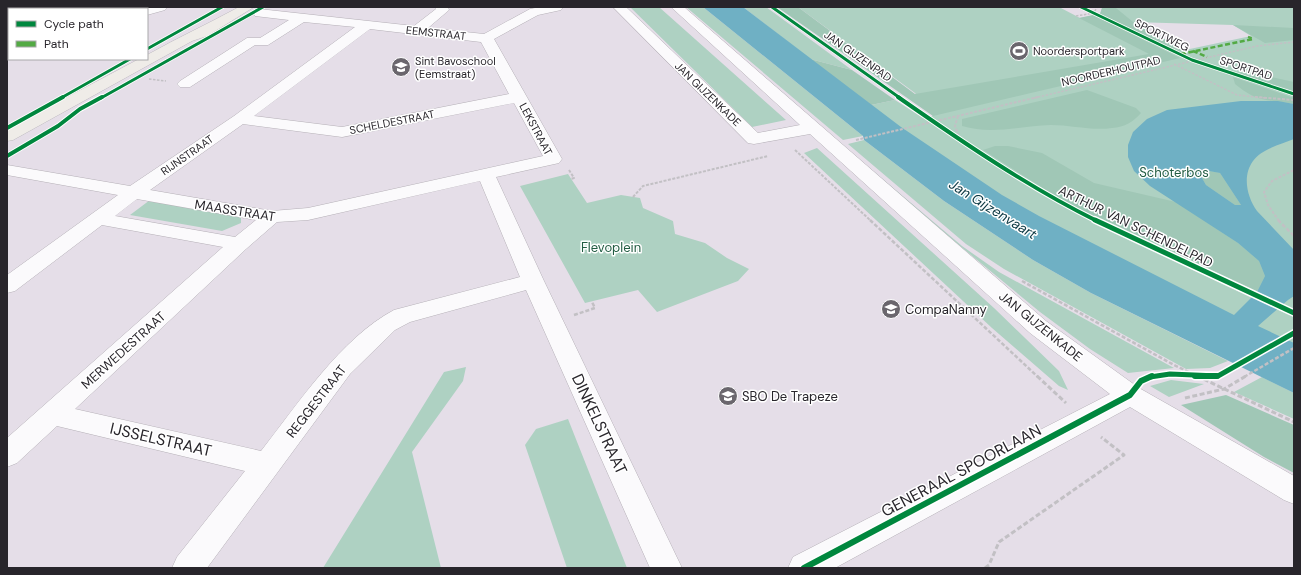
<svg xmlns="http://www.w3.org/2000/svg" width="1301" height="575" font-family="'DM Sans',sans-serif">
<rect width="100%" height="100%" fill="#e5dee8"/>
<path fill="#aed1c2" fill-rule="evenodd" d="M630,7h29l127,113 -34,7z
M686,7h17l160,129 -20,4z
M743,7h23l86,63 -42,-11z
M798,7h261l21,11 20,-4 2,-6 13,-1h179v357l-246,-120 -177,-139 24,-5 28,18 10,-2 -18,-23zM1133,22l100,3 18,11 -66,14z
M834,138l128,108 37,26 175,96 -46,5 -38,-24 -50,-37 -80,-66z
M864,140l80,61 89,59 58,33 137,68 -18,7 -24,1 -182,-100 -38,-25 -118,-100z
M817,148l177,160 65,63 9,19 -9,-4 -67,-58 -188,-175z
M568,174l19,29 34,-8 19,3 3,10 30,13 2,13 30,9 22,15 22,11 -11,12 -81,31 -19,-22 -53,13 -65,-117z
M150,200l91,16v7l-19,8 -92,-16z
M466,367l-3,14 -51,71 29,116h-118l121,-196z
M1262,377l32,16v26l-60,-27z
M1171,380l33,4 -35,13 -19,-11z
M568,419l59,149h-60l-42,-123 11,-16z"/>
<path fill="#a0c7b6" d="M777,7h21l117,87 234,-40 -70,-36 14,-3 87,43 -247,58z
M1102,8h14l22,18 47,24 -7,2 -78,-38z
M1233,25l61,3v12l-29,3z
M810,59l42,11 43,30 -24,5z
M1248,72l46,10v9l-56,-18z
M1233,77l61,21v6c-28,-5 -36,-1 -59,-20z
M1087,90l49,18 5,5c-8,9 -16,14 -29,15 -20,3 -41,-3 -61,-3 -32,1 -59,10 -89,1v-7z
M995,146h13l34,7 52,30 82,19 62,41 21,18 6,15 -8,16 -84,-38 -110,-53 -80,-51z
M1198,171h11l11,2 21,32h-6l-29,-20z
M1226,395l68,30v48l-30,-16 -83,-52z"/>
<path fill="#6fb0c4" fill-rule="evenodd" d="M703,7h40l158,120 101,68 37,21 195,99 23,-23 8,-16 -6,-15 -21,-18 -88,-57 -16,-15 -6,-14v-12l5,-13 14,-13 20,-9 74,-9h37l16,3v35c-12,5 -33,10 -41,22 -11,15 -6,36 4,50l37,39v46l-6,4 -30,26 36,17v50l-203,-100 -58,-33 -89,-59 -80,-61 -1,-4zM1198,171h11l11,2 21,32h-6l-29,-20z"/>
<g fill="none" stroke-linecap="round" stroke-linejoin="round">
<g stroke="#b5b0b7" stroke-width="1">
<path id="minor" d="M147,7h20l-2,3 -18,5v-6h-5z
M436,7h12l1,3 -21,18 56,6 46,-25 10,-2h23l-2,3 -23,5 -44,24 68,120 -3,4 -63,14 48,104 138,287h-32l-124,-278 -116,32 -15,8 -45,44 -143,194h-35l5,-11 68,-86 -188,-45 -40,37 -10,4v-29l216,-191 -121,-22 -87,66 -8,2v-18l111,-80 -111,-20v-10l123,21 104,-70 121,-89 -51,-5 -36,23h-13l-65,42h-10l-3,-3 3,-3 67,-43h13l29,-18 -34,-4 -2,-3 2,-3 4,-1 155,17 22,-17zM370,29l111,13 28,52 -167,33 -88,-11zM514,103l29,53 -235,52 -36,3 -122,-21 93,-66 99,13zM480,181l40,96 -126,33c-53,28 -96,94 -133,141l-186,-42 171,-160 31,-27 31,-2zM137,199l119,21 -21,17 -120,-21z
M613,7h13l132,126 42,-8 -129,-118h13l362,314 93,67 155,88v28l-10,-4 -154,-93 -295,161h-47l5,-11 317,-163 -80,-61 -220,-199 -56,10 -6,-1z
M7,49h2v8h-2z"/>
</g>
<g stroke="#bebbc0" stroke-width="1">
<path id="major" d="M239,7h15l-47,29 -15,5 -179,99 -6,1v-12l132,-70h8v-4c30,-17 61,-31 92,-48z"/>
</g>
<path stroke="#c2c0c4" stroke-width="1.5" stroke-dasharray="2.5 1.5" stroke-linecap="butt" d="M772,7l128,91
M1076,16l18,-3 3,-6
M1174,64l63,31 29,3
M149,79l17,2
M1034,98l223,-52 37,-4"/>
<path stroke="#c2c0c4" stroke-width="2" stroke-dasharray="3 1.5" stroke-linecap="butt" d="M898,97c63,44 130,90 199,124
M1255,97l39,3
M958,116l-3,10 4,11
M856,140l182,-43
M795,150l76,71
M569,170l5,8 -3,1
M633,197l10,-11 125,-30
M1279,221l-11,-16 -4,-13 8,-11 22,-11"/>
<path stroke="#c2c0c4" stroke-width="2.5" stroke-dasharray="4 2" stroke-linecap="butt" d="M870,220l168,157
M1095,220l199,93
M1278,220l16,16
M1022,281l152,84 25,12
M574,315l21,-7 -3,-6
M1244,377l50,-29"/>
<path stroke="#c2c0c4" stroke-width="3" stroke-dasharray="5 2.5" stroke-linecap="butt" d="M1037,376l29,27
M1197,376l97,46
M1185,398l39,-9 22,-13
M985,568l4,-3 10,-23 125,-87 -23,-18"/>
<use href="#minor" fill="#fbfafc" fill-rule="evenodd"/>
<use href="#major" fill="#efece8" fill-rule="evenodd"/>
<path stroke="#53aa44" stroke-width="2.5" stroke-dasharray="5 2.5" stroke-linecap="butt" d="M1193,51l14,6
M1181,54l72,-15 -5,-2"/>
<g stroke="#fff" stroke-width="4.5">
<path id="cycleway-far3" d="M772,7l128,91
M1081,7l111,53 102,34
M147,49l75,-42
M61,98l69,-39
M101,98l162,-91"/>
</g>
<g stroke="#fff" stroke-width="6">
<path id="cycleway-far2" d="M898,97c63,44 130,90 199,124
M7,128l56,-31
M7,156l51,-30 22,-17 22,-12"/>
</g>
<g stroke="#fff" stroke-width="8">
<path id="cycleway-far1" d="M1095,220l199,93
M1150,377l20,-3 48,2 76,-43"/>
</g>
<g stroke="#fff" stroke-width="9">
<path id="cycleway" d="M1195,376h22
M804,568l326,-173 11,-14 11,-5"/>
</g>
<use href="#cycleway-far3" stroke="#00873e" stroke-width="3"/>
<use href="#cycleway-far2" stroke="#00873e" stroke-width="4"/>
<use href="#cycleway-far1" stroke="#00873e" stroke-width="5"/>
<use href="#cycleway" stroke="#00873e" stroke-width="6"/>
</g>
<defs>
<g id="stadium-disc" transform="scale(1)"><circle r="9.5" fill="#6a666d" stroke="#fff"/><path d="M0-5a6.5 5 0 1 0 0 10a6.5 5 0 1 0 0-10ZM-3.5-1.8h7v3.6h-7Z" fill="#fff"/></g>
<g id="school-disc" transform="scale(1)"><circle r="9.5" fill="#6a666d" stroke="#fff"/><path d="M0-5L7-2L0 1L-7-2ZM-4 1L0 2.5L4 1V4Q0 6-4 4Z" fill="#fff"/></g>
</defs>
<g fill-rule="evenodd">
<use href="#stadium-disc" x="1019" y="51"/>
<use href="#school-disc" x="401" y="67"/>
<use href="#school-disc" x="891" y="309"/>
<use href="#school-disc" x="728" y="396"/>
</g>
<g text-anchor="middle" stroke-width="3" stroke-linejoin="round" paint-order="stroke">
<g font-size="11" fill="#28252b" stroke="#fff">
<text transform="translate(436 33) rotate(6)" y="4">EEMSTRAAT</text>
<text transform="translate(1162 35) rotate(26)" y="4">SPORTWEG</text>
<text transform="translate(858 56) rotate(35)" y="4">JAN GIJZENPAD</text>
<text transform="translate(1246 68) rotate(18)" y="4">SPORTPAD</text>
<text transform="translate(1111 71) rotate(-13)" y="4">NOORDERHOUTPAD</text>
<text transform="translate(708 94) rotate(44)" y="4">JAN GIJZENKADE</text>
<text transform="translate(392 122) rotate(-11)" y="4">SCHELDESTRAAT</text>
<text transform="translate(536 129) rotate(62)" y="4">LEKSTRAAT</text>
<text transform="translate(187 155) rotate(-35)" y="4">RIJNSTRAAT</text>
</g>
<g font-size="11" fill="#28252b" stroke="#fff" text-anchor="start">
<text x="1033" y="55">Noordersportpark</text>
<text x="415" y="65">Sint Bavoschool<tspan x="415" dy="13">(Eemstraat)</tspan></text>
</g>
<g font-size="13" fill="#225c42" stroke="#fff">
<text x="1174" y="177">Schoterbos</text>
<text x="611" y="252">Flevoplein</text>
</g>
<g font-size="13" fill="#28252b" stroke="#fff">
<text transform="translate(235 210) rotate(9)" y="5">MAASSTRAAT</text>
<text transform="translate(1136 226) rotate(26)" y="5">ARTHUR VAN SCHENDELPAD</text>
<text transform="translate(1041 326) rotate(39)" y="5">JAN GIJZENKADE</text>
<text transform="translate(123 350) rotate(-42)" y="5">MERWEDESTRAAT</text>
<text transform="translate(316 401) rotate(-52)" y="5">REGGESTRAAT</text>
</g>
<g font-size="13" fill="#28252b" stroke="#fff" text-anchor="start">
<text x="905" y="314">CompaNanny</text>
<text x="742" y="401">SBO De Trapeze</text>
</g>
<g font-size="14" font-style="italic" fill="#0c3943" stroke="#fff">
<text transform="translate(993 209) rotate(32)" y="5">Jan Gijzenvaart</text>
</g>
<g font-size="16" fill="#28252b" stroke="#fff">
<text transform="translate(600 424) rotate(65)" y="6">DINKELSTRAAT</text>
<text transform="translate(161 439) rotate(13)" y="6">IJSSELSTRAAT</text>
<text transform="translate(961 470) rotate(-28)" y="6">GENERAAL SPOORLAAN</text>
</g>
</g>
<rect width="1301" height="575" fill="none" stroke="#28252b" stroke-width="16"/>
<rect x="8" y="8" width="140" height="52" fill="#ffffff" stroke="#a9a8aa"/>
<rect x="16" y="21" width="20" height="6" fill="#00873e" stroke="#a9a8aa"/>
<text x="44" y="28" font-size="12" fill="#28252b">Cycle path</text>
<rect x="16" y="41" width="20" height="6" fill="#53aa44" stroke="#a9a8aa"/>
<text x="44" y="48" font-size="12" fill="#28252b">Path</text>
</svg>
